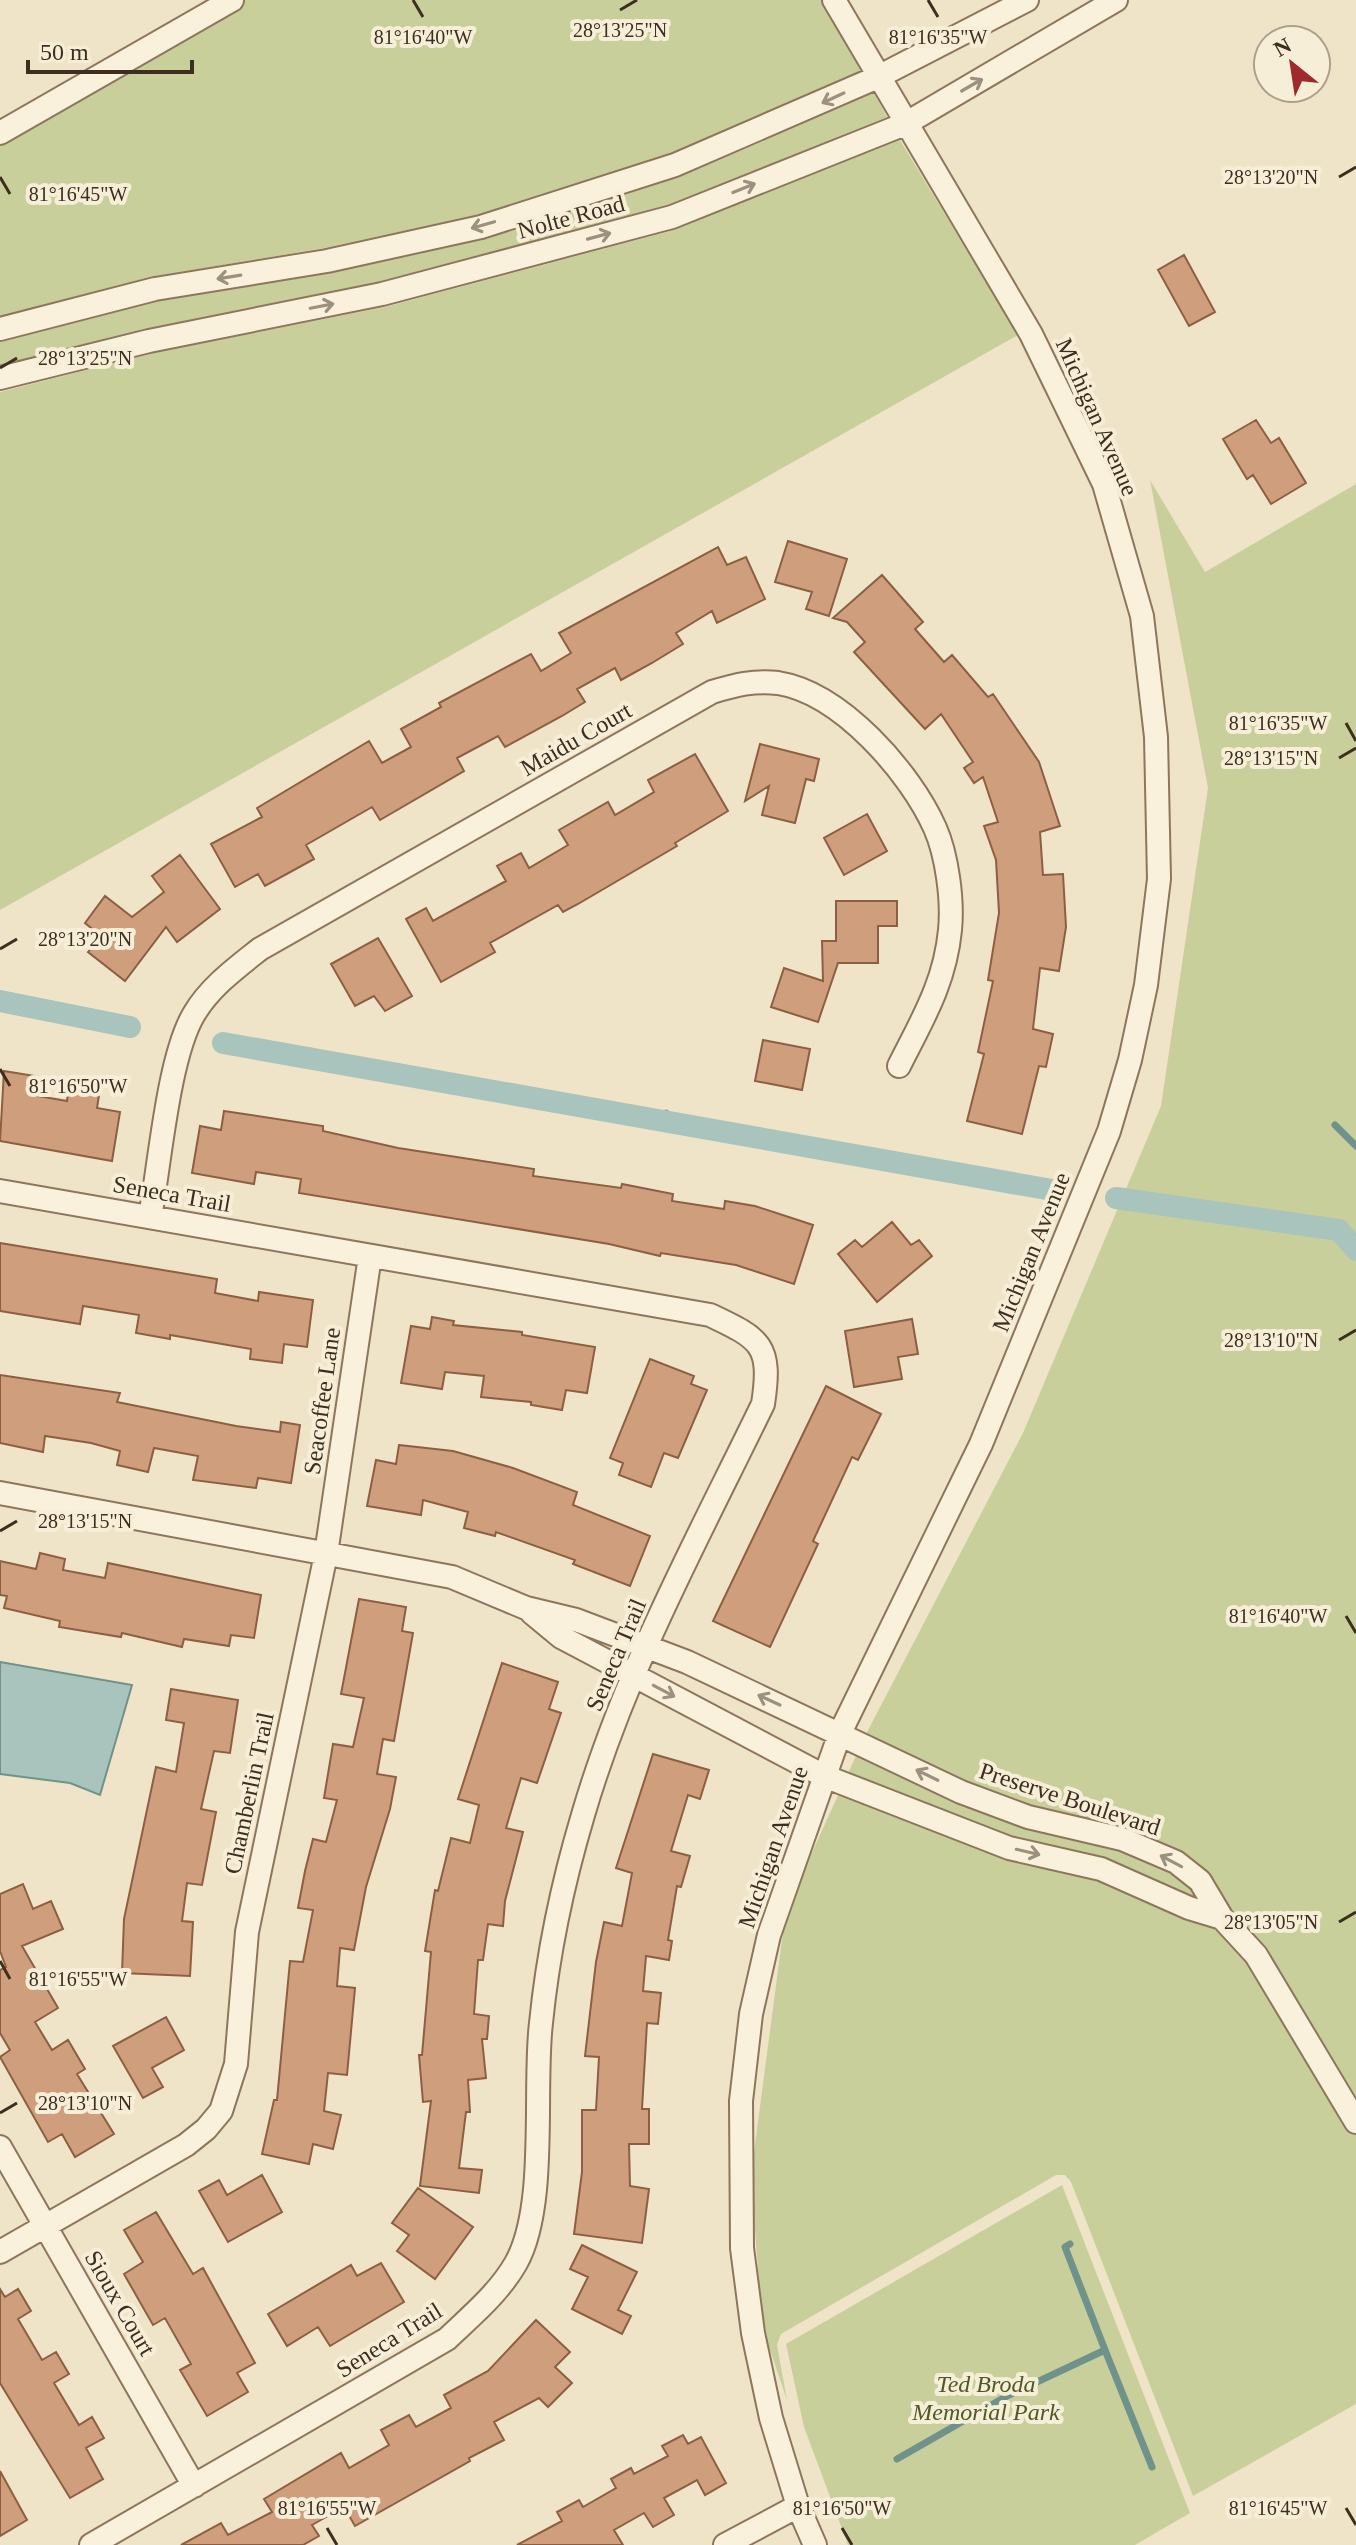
<svg xmlns="http://www.w3.org/2000/svg" width="1356" height="2545" font-family="'Times New Roman',serif">
<rect width="100%" height="100%" fill="#f0e4c8"/>
<path fill="#c9cf9b" d="M245,0h576l40,71 -191,83 -193,61 -153,33 -173,29 -151,39v-177z
M874,93l13,24 -220,88 -289,77 -232,47 -146,36v-23l158,-41 172,-28 156,-34 194,-62z
M900,140l118,195 -1018,575v-518l153,-39 232,-46 282,-75z
M1150,480l55,92 151,-88v1920l-163,92 -122,-314 -6,-7h-9l-275,159 -4,11 10,55 -19,-56 -8,-47 -9,-122 32,-243 21,-62 61,-134 158,-303 138,-327 47,-318z
M1062,2185l128,328 -55,32h-287l-44,-118 -18,-83z"/>
<path fill="#a9c4bc" stroke="#6f938a" stroke-width="2" d="M0,1662l132,23 -32,110 -30,-12 -70,-9z"/>
<g fill="none" stroke-linecap="round" stroke-linejoin="round">
<path stroke="#6f938a" stroke-width="7" d="M664,1120l2,-7
M1335,1125l21,21
M1105,2350l47,117
M897,2459l110,-63 98,-46 -40,-103 5,-3"/>
<path stroke="#a9c4bc" stroke-width="22" d="M0,1001l130,26
M223,1043l829,147
M1116,1198l223,32 17,20"/>
</g>
<path fill="#cf9f7d" stroke="#8d5f41" stroke-width="2" d="M1184,255l31,57 -26,14 -31,-56z
M1256,420l15,23 8,-5 27,45 -35,21 -18,-29 -6,4 -24,-40z
M788,541l59,18 -18,57 -23,-7 6,-17 -37,-10z
M718,547l9,18 19,-8 19,42 -48,24 -5,-12 -36,22 7,11 -31,19 -31,17 -6,-12 -38,21 8,13 -23,14 -57,31 -7,-11 -41,22 7,13 -84,49 -8,-13 -66,38 8,14 -49,27 -7,-12 -23,13 -24,-43 51,-27 -5,-9 112,-67 13,22 29,-16 -10,-18 40,-22 -2,-4 92,-49 10,17 30,-18 -12,-20z
M882,575l41,47 -8,7 29,33 8,-7 36,42 5,-3 46,68 21,64 -20,6 3,43 20,-1 3,53 -7,44 -19,-3 -7,61 20,5 -7,33 -7,-1 -17,68 -55,-13 17,-67 -6,-2 15,-71 -5,-1 11,-67 -3,-53 -12,-34 14,-4 -15,-45 -9,6 -10,-15 9,-6 -32,-48 -16,15 -71,-77 11,-10 -18,-20 -14,-4z
M760,744l59,15 -5,22 -8,-2 -11,44 -33,-8 7,-29 -24,15z
M695,754l33,57 -53,32 2,3 -99,58 -15,8 -5,-7 -68,38 5,9 -54,30 -35,-63 20,-11 7,13 73,-40 -9,-15 24,-13 8,15 39,-23 -9,-15 49,-28 7,13 39,-23 -6,-12z
M867,814l20,37 -43,24 -20,-37z
M180,855l40,54 -43,33 -11,-15 -41,54 -37,-29 13,-16 -16,-13 20,-27 27,21 32,-25 -12,-16z
M836,901h61v25h-19v37h-40l-20,59 -47,-15 13,-39 39,13 -1,-40h14z
M378,938l34,58 -27,15 -11,-15 -19,10 -24,-42z
M763,1040l47,9 -8,41 -47,-9z
M4,1071l31,5 -3,19 35,6 2,-17 31,5 -3,19 23,4 -8,49 -112,-20z
M224,1111l99,15v5l75,17 136,21 -1,7 88,12 1,-4 51,10 -1,7 52,8 1,-8 30,5 58,19 -19,59 -58,-19 -75,-12 -1,3 -51,-12 -310,-51 2,-14 -45,-7 -2,12 -62,-11 8,-47 21,4z
M892,1222l19,23 8,-5 13,16 -55,46 -39,-48 17,-14 7,7z
M0,1243l217,36 -2,14 43,8 1,-9 54,8 -6,47 -23,-3 -2,19 -32,-4 1,-10 -81,-14v4l-34,-6 3,-18 -56,-9 -3,18 -80,-13z
M432,1317l22,4 -1,4 69,7v3l73,12 -8,46 -21,-3 -4,20 -31,-5v-3l-50,-5 3,-21 -39,-4 -3,17 -41,-6 10,-57 19,3z
M912,1319l6,35 -20,3 4,22 -48,8 -9,-56z
M650,1359l44,17 -3,8 16,6 -29,68 -14,-5 -13,34 -32,-12 4,-12 -13,-5z
M0,1375l120,18 -3,9 119,24 44,6 1,-10 19,3 -9,58 -33,-5 -2,10 -63,-8 5,-24 -44,-8 -6,24 -31,-7 3,-14 -29,-8 -46,-7 -2,16 -43,-9z
M826,1386l55,28 -23,46 -6,-3 -39,84 5,3 -48,103 -57,-26z
M399,1445l54,6 60,17 64,24 -4,13 77,31 -20,50 -57,-22 2,-4 -79,-28 -1,4 -31,-8 4,-16 -45,-12 -2,15 -54,-9 9,-46 20,4z
M40,1553l25,6 -2,11 42,8 3,-15 153,32 -7,43 -23,-3 -2,11 -45,-7 -2,8 -60,-14 -1,4 -62,-10 1,-6 -56,-13 3,-12 -7,-1v-34l36,8z
M359,1599l47,8 -4,24 11,2 -19,108 -11,-2 -6,35 19,3 -6,32 -24,78 -12,63 -14,-2 -3,38 18,2 -8,87 -19,-2 -4,38 17,4 -8,34 -20,-5 -4,20 -47,-10 12,-54h3l13,-139 13,1 10,-52 -15,-2 7,-37 8,-32 13,3 11,-42 -13,-2 9,-54 20,3 11,-49 -23,-4z
M502,1663l56,19 -9,27 12,4 -24,70 -16,-5 -15,50 17,4 -18,69 -2,25 -15,-2 -5,36h-5l-4,54 15,2 -2,23h-5l4,39 -18,2 2,32h-4l-7,56 23,2 -3,23 -59,-7 11,-85 -8,1 -4,-47h3l9,-103 -6,-1 10,-61 3,1 13,-53 19,5 9,-38 -21,-6z
M171,1689l67,11 -8,53 -16,-2 -13,58 15,3 -14,73 -15,-2 -5,38 11,1 -3,54 -68,-3 2,-54 32,-152 20,5 8,-49 -18,-3z
M653,1754l56,16 -9,29 -12,-4 -17,56 19,5 -9,31 -4,-1 -9,54 4,1 -3,19 -23,-4 -3,35 18,2 -3,31 -11,-1 -5,86h7v35h-20l1,42 19,3 -7,54 -68,-9 8,-62v-62h14l3,-53 -14,-1 11,-94 8,-40 18,4 10,-53 -16,-5z
M23,1884l10,25 18,-8 12,28 -41,17 36,62 -23,14 17,28 16,-10 17,29 -8,5 37,60 -39,23 -13,-23 -14,8 -48,-85 10,-7 -10,-17v-63l6,-3 -6,-16v-57z
M166,2017l18,33 -32,18 11,19 -20,11 -30,-52z
M262,2175l20,37 -54,30 -29,-51 20,-11 8,15z
M418,2188l55,39 -38,52 -38,-28 12,-16 -17,-12z
M156,2212l37,62 10,-6 52,95 -18,10 11,19 -41,24 -27,-46 11,-6 -26,-46 -12,7 -29,-51 19,-12 -19,-32z
M582,2245l55,27 -19,38 13,6 -9,18 -50,-25 16,-32 -18,-8z
M381,2263l23,39 -74,44 -12,-19 -31,19 -19,-32 83,-49 6,11z
M0,2289l5,8 13,-8 13,22 -13,8 24,41 14,-8 13,22 -15,9 25,42 13,-8 12,21 -18,10 17,31 -33,19 -70,-115z
M536,2320l34,32 -15,15 17,16 -24,24 -9,-9 -45,24 10,18 -35,18 1,3 -115,65 -11,-19 -32,18 7,11 -16,9h-122l40,-22 7,12 44,-23 -8,-13 77,-46 8,15 40,-23 -8,-15 28,-15 7,12 35,-19 -7,-13 44,-24z
M683,2435l5,9 13,-7 25,46 -21,12 -8,-15 -33,18 10,17 -21,12 -9,-14 -30,17 9,15h-106l45,-24 -5,-9 22,-12 4,7 33,-19 -5,-9 20,-11 3,6 34,-18 -6,-10z
M0,2471l27,49 -27,16z"/>
<g fill="none" stroke-linecap="round" stroke-linejoin="round">
<g stroke="#8d765c" stroke-width="26">
<path id="minor" d="M0,133l232,-133
M0,329l155,-40 172,-28 154,-34 194,-62 203,-88 149,-77
M0,378l149,-37 233,-47 290,-77 233,-93 211,-124
M0,1191l710,124c51,24 62,30 53,89 -65,134 -138,267 -180,411 -20,67 -35,138 -42,208 -8,66 7,183 -25,240 -17,30 -45,53 -69,76l-356,206
M150,1217c10,-54 18,-159 44,-203 16,-27 42,-46 66,-65l452,-257c23,-7 42,-12 66,-9 63,10 132,89 157,145 12,27 18,72 15,102 -5,53 -28,90 -51,136
M0,1493l452,84 74,31 50,12 111,42 274,130 67,25 94,22 54,23 24,19 22,37 34,37 100,167
M532,1613l29,24 263,139 185,72 92,21 88,39 33,10
M0,2147l194,339
M0,2252l186,-107 20,-16 15,-18 15,-47 11,-132 79,-378 44,-298
M725,2545l73,-39
M815,2545l-17,-39 -27,-88 -18,-85 -11,-85 -1,-147 10,-87 18,-79 71,-202 141,-289 128,-313 21,-71 16,-75 13,-106 -3,-142 -14,-121 -38,-132 -73,-150 -197,-334"/>
</g>
<use href="#minor" stroke="#faf1dc" stroke-width="22"/>
</g>
<defs><path id="oneway-shaft" d="M-6 0H5M1.5-3L5.5 0L1.5 3" fill="none" stroke-width="1.6" stroke-linecap="round" stroke-linejoin="round" transform="scale(2)"/></defs>
<g stroke="#9c907e">
<use href="#oneway-shaft" transform="translate(972 85) rotate(-30)"/>
<use href="#oneway-shaft" transform="translate(833 98) rotate(155)"/>
<use href="#oneway-shaft" transform="translate(744 188) rotate(-22)"/>
<use href="#oneway-shaft" transform="translate(483 225) rotate(164)"/>
<use href="#oneway-shaft" transform="translate(599 236) rotate(-15)"/>
<use href="#oneway-shaft" transform="translate(229 277) rotate(171)"/>
<use href="#oneway-shaft" transform="translate(322 306) rotate(-11)"/>
<use href="#oneway-shaft" transform="translate(664 1691) rotate(28)"/>
<use href="#oneway-shaft" transform="translate(769 1700) rotate(-155)"/>
<use href="#oneway-shaft" transform="translate(927 1775) rotate(-154)"/>
<use href="#oneway-shaft" transform="translate(1028 1852) rotate(13)"/>
<use href="#oneway-shaft" transform="translate(1171 1861) rotate(-152)"/>
</g>
<path fill="none" stroke="#3d2e20" stroke-width="3" d="M413,0l10,17M928,0l10,17M620,10l17,-10M0,177l10,17M1339,177l17,-10M0,368l17,-10M1346,723l10,18M1339,758l17,-10M0,949l17,-10M0,1069l10,17M1339,1340l17,-10M0,1531l17,-10M1346,1616l10,17M1339,1922l17,-10M0,1961l10,18M0,2113l17,-10M1346,2508l10,17M327,2528l10,17M842,2528l10,17"/>
<g text-anchor="middle" stroke-width="8" stroke-linejoin="round" paint-order="stroke">
<g font-size="24" fill="#3d2e20" stroke="#f7eed8">
<text transform="translate(571 217) rotate(-15)" y="8">Nolte Road</text>
<text transform="translate(1097 417) rotate(66)" y="8">Michigan Avenue</text>
<text transform="translate(576 739) rotate(-30)" y="8">Maidu Court</text>
<text transform="translate(172 1194) rotate(10)" y="8">Seneca Trail</text>
<text transform="translate(1031 1252) rotate(-68)" y="8">Michigan Avenue</text>
<text transform="translate(322 1401) rotate(-82)" y="8">Seacoffee Lane</text>
<text transform="translate(616 1655) rotate(-67)" y="8">Seneca Trail</text>
<text transform="translate(249 1793) rotate(-78)" y="8">Chamberlin Trail</text>
<text transform="translate(1070 1799) rotate(18)" y="8">Preserve Boulevard</text>
<text transform="translate(773 1847) rotate(-71)" y="8">Michigan Avenue</text>
<text transform="translate(120 2303) rotate(60)" y="8">Sioux Court</text>
<text transform="translate(389 2340) rotate(-32)" y="8">Seneca Trail</text>
</g>
<g font-size="24" font-style="italic" fill="#4d5a26" stroke="#f7eed8">
<text x="986" y="2392">Ted Broda<tspan x="986" dy="28">Memorial Park</tspan></text>
</g>
</g>
<g font-size="20" text-anchor="middle" fill="#3d2e20" stroke="#f7eed8" stroke-width="8" stroke-linejoin="round" paint-order="stroke">
<text x="620" y="37">28°13'25"N</text>
<text x="423" y="44">81°16'40"W</text>
<text x="938" y="44">81°16'35"W</text>
<text x="1271" y="184">28°13'20"N</text>
<text x="78" y="201">81°16'45"W</text>
<text x="85" y="365">28°13'25"N</text>
<text x="1278" y="730">81°16'35"W</text>
<text x="1271" y="765">28°13'15"N</text>
<text x="85" y="946">28°13'20"N</text>
<text x="78" y="1093">81°16'50"W</text>
<text x="1271" y="1347">28°13'10"N</text>
<text x="85" y="1528">28°13'15"N</text>
<text x="1278" y="1623">81°16'40"W</text>
<text x="1271" y="1929">28°13'05"N</text>
<text x="78" y="1986">81°16'55"W</text>
<text x="85" y="2110">28°13'10"N</text>
<text x="327" y="2515">81°16'55"W</text>
<text x="842" y="2515">81°16'50"W</text>
<text x="1278" y="2515">81°16'45"W</text>
</g>
<g transform="translate(1292 64) rotate(330)"><circle r="38" fill="#f7eed8" stroke="#ada18e" stroke-width="2"/>
<path d="M0-6L14 30L0 20L-14 30Z" fill="#9e2a2b"/>
<text y="-12" font-size="22" font-weight="bold" text-anchor="middle" fill="#3d2e20">N</text>
</g>
<path d="M28 60v12h164v-12" fill="none" stroke="#3d2e20" stroke-width="4"/>
<text x="40" y="60" font-size="24" fill="#3d2e20" stroke="#f7eed8" stroke-width="6" paint-order="stroke">50 m</text>
</svg>
